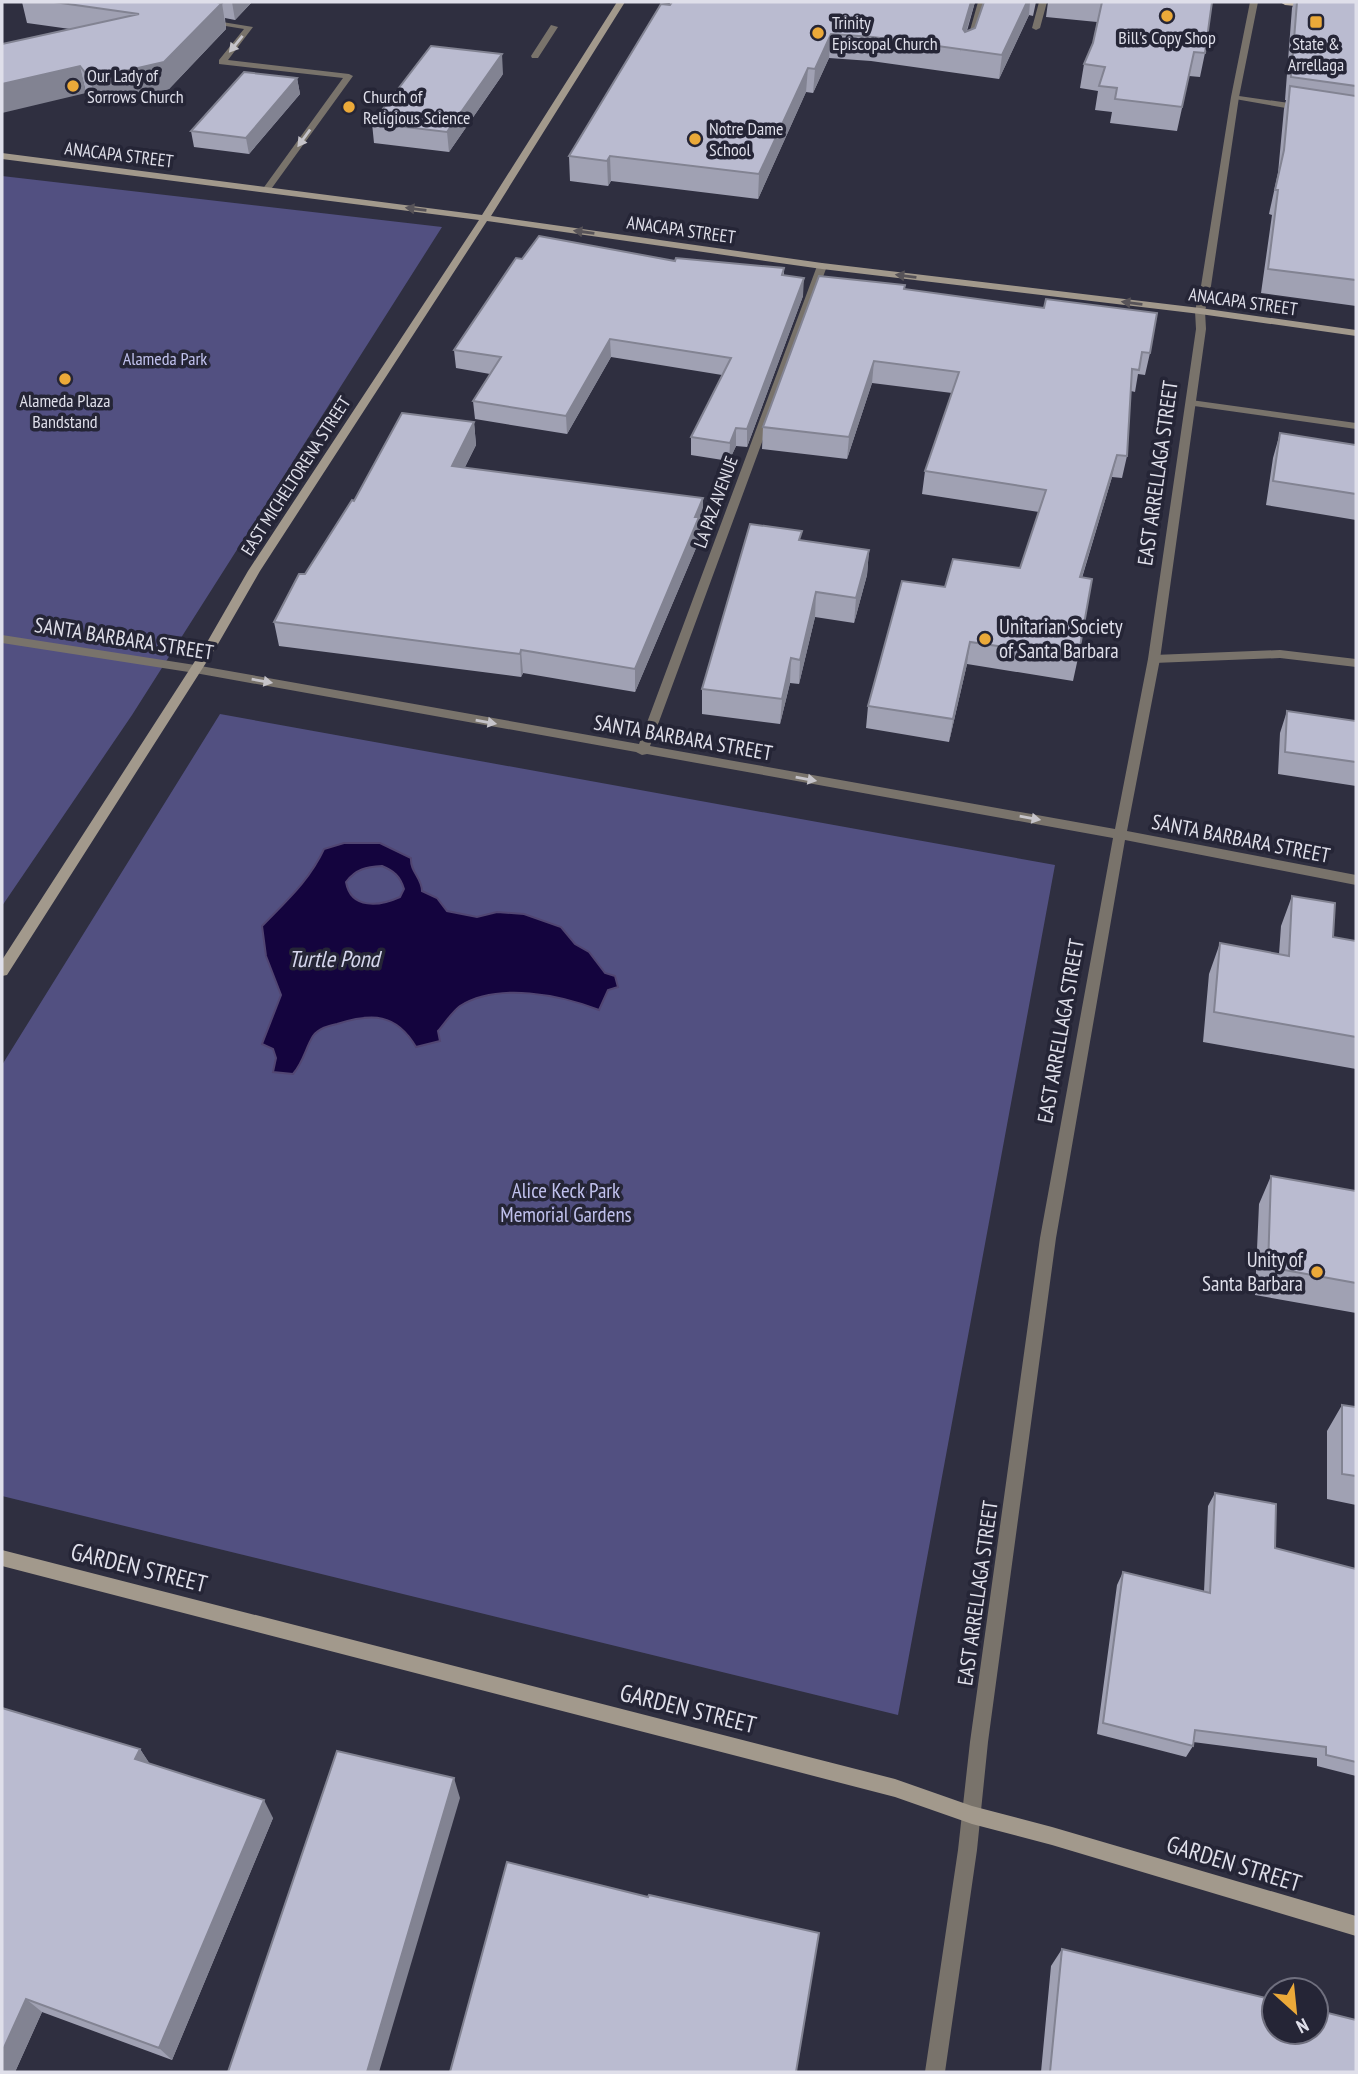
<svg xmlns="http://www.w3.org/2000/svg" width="1358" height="2074" font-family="'PT Sans Narrow',sans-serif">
<rect width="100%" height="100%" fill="#2f2f40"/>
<path fill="#525081" d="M2,176l440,51 -310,488 -130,191z
M220,714l835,151 -157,850 -896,-219v-431z"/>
<path fill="#14043e" stroke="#514672" stroke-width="2" fill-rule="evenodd" d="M344,843h36l31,15c-1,14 11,20 11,33l15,7 10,13 30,6 20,-5 27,2 37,13 14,17 14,8 16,21 10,3 3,11 -10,3 -9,20c-38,-15 -101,-28 -139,-4 -8,6 -15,17 -22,25l2,10 -24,6c-20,-34 -44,-34 -79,-23 -9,2 -18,4 -24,12 -8,13 -9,25 -20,38l-20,-2 3,-14 -3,-9 -11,-5 19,-49 -15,-39 -4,-30c24,-25 47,-45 62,-77zM382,866c12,5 18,10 22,23l-4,8c-20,9 -49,13 -54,-15 10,-13 20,-15 36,-16z"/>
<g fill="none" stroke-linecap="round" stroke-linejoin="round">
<path fill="#79736b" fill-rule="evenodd" d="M978,2h8l-14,44 -7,2z
M1039,2h8l-7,26 -4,2 -4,-2z
M204,19l49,8 -25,33 121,14 4,2 -84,116 -7,-2 81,-112 -124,-14v-4l25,-31 -37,-6 -4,-2z
M551,25l7,2 -20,31h-6l-1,-2z
M1232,95l71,10 4,3 -4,3 -68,-12h-3z
M1191,400l165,23v6l-169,-24v-4z
M1280,650l76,9v8l-76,-9 -126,5 -6,-4 6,-4z"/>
<path fill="#79736b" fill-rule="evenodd" d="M1250,2h8l-19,95 -28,189 -6,25 1,18 -46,330 -33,172 229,44v10l-231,-45 -69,398 -68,504 -11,108 -32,222h-20l33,-222 12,-108 70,-504 73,-400 -466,-84 -5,1 -6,-3 -441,-79 -193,-30v-8l193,30 444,79 178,-478 5,-3 5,3 -177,480 465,83 33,-170 48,-330 -1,-18 6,-25 30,-189z"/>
<path fill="#a2998c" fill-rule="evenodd" d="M617,2h8l-134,214 331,47 378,45 156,22v6l-156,-22 -378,-45 -335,-48 -227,350 -42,73 -211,331 -5,1v-16l204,-316 42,-73 231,-351 -477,-61v-6l480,62z
M2,1550l893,229 77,27 80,21 304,89v20l-304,-91 -80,-21 -77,-27 -893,-231z"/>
<path fill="#c1b5a5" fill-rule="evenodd" d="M1280,2l76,4v6l-71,-7z"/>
</g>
<path fill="#a0a1b3" d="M22,2h230l-17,18 -10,-2 1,11 -57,60 -72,17 -11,-13 -16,-64 -43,-6z
M929,2h46l-8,29 8,-3 9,-26h52l-3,14 -4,-1 -30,64 -128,-18 -42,-3 -16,35 -7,-1 -48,107 -147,-18 -3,5 -38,-5 -1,-25 101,-151z
M1048,2h164l-7,51 -5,24 -11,-1 -12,55 -67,-8 2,-11 -17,-2 3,-19 -18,-3 4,-24 9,-21 4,-21 -51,-5z
M1294,2h62v304l-95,-13 11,-78 -3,-1 9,-41 6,-64 2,-9h-1l7,-92z
M503,74l-54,78 -75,-9 -2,-20z
M297,78l3,16 -51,60 -55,-7 -3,-16z
M522,259l153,2 109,7v8l19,20 -56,151 -11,-1 -7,15 -38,-6v-18l31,-62 -111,-18 -44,77 -92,-15 -2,-18 17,-27 -34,-6 -2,-18z
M904,289l246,64 -5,22 -7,-1 -3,18 -4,-1 -4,65 -5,22 -10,-1 -30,101 -4,80 -5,23 -106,-17 -18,78 -83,-14 2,-22 77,-119 75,-19 19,-56 -117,-18 3,-23 27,-78 -80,-10 -25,76 -85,-10 1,-22z
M474,422l2,23 -11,22 238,55 -4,10v9l-64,151 -112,-19 -2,4 -242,-31 -5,-24 80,-121z
M1280,433l76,12v75l-90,-15 7,-47z
M801,540l68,10 -2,25 -13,48 -39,-6 -16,67 -9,-1 -10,41 -78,-10v-25z
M1287,711l69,10v65l-78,-12 2,-41z
M1292,896l41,41 23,4v128l-153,-27 6,-68 11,-31 59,11 2,-28z
M1271,1176l85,15v122l-101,-18 4,-91z
M1342,1405l14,2v98l-29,-6v-68z
M1215,1493l60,55 81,21v207l-39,-10v-8l-124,-16v4l-7,11 -89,-23 20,-149 6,-13 81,20 4,-86z
M2,1708l138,41 9,14 124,55 -101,242 -130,-48 -27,60z
M1062,1949l294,123h-315l10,-106z"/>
<path fill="#828392" d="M232,2h20l-17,18z
M971,2h4l-15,50 3,-23z
M1027,2h3l-1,13 -30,64 3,-24z
M222,3l4,26 -57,60 -72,17 -7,-27z
M831,34l-2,24 -16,35 2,-24z
M502,54l1,20 -54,78 -2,-20z
M80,66l6,27 -84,20v-29z
M808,68l-2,24 -48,107 1,-25z
M297,78l3,16 -51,60 -3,-16z
M610,156l1,25 -3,5 -1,-25z
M804,278l-1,18 -56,151v-18z
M610,339l1,18 -44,77 -1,-18z
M874,361l-2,22 -25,76 2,-22z
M474,422l2,23 -22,44 -2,-23z
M736,428v18l-7,15 1,-18z
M1117,455l-5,22 -37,123 5,-23z
M703,498v24l-4,10v9l-64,151v-23z
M869,550l-2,25 -13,48 2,-25z
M816,592l-1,25 -16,67 1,-24z
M970,642l-3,22 -18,78 4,-23z
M521,650l2,23 -2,4 -1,-23z
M791,658l-1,25 -10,41 2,-25z
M140,1749l12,18 -17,-8z
M454,1778l6,20 -81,274h-12z
M264,1800l9,18 -101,242 -13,-12z
M26,1999l16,13 -27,60h-13v-20z"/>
<path fill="#babbd0" stroke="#828392" stroke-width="2" d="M54,2h163l5,1 -58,59 -74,17 -10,-13 -78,18v-40l137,-30z
M672,2h299l-8,27 2,3 10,-4 9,-26h43l-25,53 -129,-18 -42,-3 -16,35 -7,-1 -49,106 -149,-18 -3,5 -38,-5 92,-152 9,1z
M1102,2h110l-7,51 -11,-1 -12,55 -67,-8 2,-11 -18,-2 6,-19 -21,-3 9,-21z
M1297,2h59v84l-65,-9z
M431,46l71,8 -55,78 -75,-9z
M244,72l53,6 -51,60 -55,-7z
M1290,86l66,10v184l-88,-11 10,-79h-3l9,-40z
M539,236l136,25 1,-3 108,10 -2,7 22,3 -57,151 -11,-1 -6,15 -39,-6 40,-79 -121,-19 -44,77 -93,-15 28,-44 -47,-7 62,-92 6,1z
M819,276l86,9 -1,4 140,19 2,-9 111,14 -7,40 -8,-1 -3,18 -7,-1 -5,87 -10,-1 -37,122 12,2 -14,79 -108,-16 -17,77 -85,-13 34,-125 43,6 8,-28 67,9 26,-78 -121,-19 34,-99 -85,-11 -25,76 -86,-10z
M402,413l72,9 -22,44 251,32 -8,19h4l-64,152 -114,-19 -1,4 -246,-32 25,-48h6l47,-74 2,1z
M1280,433l76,12v49l-83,-13z
M750,524l52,7 -3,9 70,10 -13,48 -40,-6 -16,68 -9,-2 -9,41 -80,-10z
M1287,711l69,10v41l-71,-10z
M1292,896l43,7 -2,34 23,4v96l-142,-25 6,-69 69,13z
M1271,1176l85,15v92l-88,-16z
M1342,1405l14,2v69l-14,-2z
M1215,1493l61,11 -1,44 81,21v193l-30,-7v-8l-131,-17 -2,16 -90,-23 20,-151 87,21z
M2,1708l138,41 -5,10 129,41 -105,248 -133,-49 -24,53z
M337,1751l117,27 -87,294h-139z
M507,1862l141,35 1,-2 170,38 -23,139h-346z
M1062,1949l212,51v32h42v-22l40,10v52h-306z"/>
<defs><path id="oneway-solid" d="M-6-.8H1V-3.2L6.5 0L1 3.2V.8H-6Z" transform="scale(1.75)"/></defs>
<g fill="#c6c4ca">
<use href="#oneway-solid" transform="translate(236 44) rotate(129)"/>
<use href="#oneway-solid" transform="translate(304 138) rotate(126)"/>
<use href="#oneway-solid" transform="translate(262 681) rotate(10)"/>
<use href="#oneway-solid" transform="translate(486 722) rotate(10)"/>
<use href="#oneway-solid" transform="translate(806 779) rotate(10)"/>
<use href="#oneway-solid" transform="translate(1030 818) rotate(10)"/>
</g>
<g fill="#575358">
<use href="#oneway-solid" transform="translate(416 209) rotate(-173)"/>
<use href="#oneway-solid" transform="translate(584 232) rotate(-172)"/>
<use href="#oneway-solid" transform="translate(906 276) rotate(-173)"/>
<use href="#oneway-solid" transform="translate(1132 303) rotate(-173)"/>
</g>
<g fill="#eba939" stroke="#252536" stroke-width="2.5">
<circle cx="1167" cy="16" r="7"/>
<rect x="1309" y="15" width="14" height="14" rx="3.5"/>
<circle cx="818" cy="33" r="7"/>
<circle cx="73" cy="86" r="7"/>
<circle cx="349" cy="107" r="7"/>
<circle cx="695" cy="139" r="7"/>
<circle cx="65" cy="379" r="7"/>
<circle cx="985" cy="639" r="7"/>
<circle cx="1317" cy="1272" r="7"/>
</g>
<g text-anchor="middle" stroke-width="7" stroke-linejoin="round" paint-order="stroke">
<g font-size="18" fill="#dfdfea" stroke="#252536" text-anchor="start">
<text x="832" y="29">Trinity<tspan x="832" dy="21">Episcopal Church</tspan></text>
<text x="1167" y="44" text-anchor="middle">Bill's Copy Shop</text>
<text x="1316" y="50" text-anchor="middle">State &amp;<tspan x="1316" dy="21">Arrellaga</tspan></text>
<text x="87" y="82">Our Lady of<tspan x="87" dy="21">Sorrows Church</tspan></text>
<text x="363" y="103">Church of<tspan x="363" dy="21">Religious Science</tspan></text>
<text x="709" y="135">Notre Dame<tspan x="709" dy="21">School</tspan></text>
<text x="65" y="407" text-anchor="middle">Alameda Plaza<tspan x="65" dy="21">Bandstand</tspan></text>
</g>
<g font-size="18" fill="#dfdfea" stroke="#252536">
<text transform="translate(119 155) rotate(7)" y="6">ANACAPA STREET</text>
<text transform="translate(681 230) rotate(8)" y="6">ANACAPA STREET</text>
<text transform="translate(1243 302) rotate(8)" y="6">ANACAPA STREET</text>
<text transform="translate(296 476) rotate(-57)" y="6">EAST MICHELTORENA STREET</text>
<text transform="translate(716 502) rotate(-70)" y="6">LA PAZ AVENUE</text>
</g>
<g font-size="18" fill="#c0c1ed" stroke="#252536">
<text x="165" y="365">Alameda Park</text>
</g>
<g font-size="21" fill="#dfdfea" stroke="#252536">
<text transform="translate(1158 473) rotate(-82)" y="7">EAST ARRELLAGA STREET</text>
<text transform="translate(124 639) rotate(9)" y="7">SANTA BARBARA STREET</text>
<text transform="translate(683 738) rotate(10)" y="7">SANTA BARBARA STREET</text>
<text transform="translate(1241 839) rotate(11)" y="7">SANTA BARBARA STREET</text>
<text transform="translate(1061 1031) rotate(-80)" y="7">EAST ARRELLAGA STREET</text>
<text transform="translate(978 1593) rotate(-82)" y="7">EAST ARRELLAGA STREET</text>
</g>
<g font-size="21" fill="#dfdfea" stroke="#252536" text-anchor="start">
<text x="999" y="634">Unitarian Society<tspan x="999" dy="24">of Santa Barbara</tspan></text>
<text x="1303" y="1267" text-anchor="end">Unity of<tspan x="1303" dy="24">Santa Barbara</tspan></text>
</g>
<g font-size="21" fill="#c0c1ed" stroke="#252536">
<text x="566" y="1198">Alice Keck Park<tspan x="566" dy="24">Memorial Gardens</tspan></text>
</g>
<g font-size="23" font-style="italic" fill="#d5d6ed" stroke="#252536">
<text x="334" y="967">Turtle Pond</text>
</g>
<g font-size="24" fill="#dfdfea" stroke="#252536">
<text transform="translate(139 1568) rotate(14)" y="8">GARDEN STREET</text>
<text transform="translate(688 1709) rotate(14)" y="8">GARDEN STREET</text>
<text transform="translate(1234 1864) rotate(17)" y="8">GARDEN STREET</text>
</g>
</g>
<rect width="1358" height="2074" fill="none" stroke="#dfdfea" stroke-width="7"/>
<g transform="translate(1295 2011) rotate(153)"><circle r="33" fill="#252536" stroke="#6f6f7e" stroke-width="2"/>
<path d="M0-5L12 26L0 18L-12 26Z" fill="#eba939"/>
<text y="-10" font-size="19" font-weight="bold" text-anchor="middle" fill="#dfdfea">N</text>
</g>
</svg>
